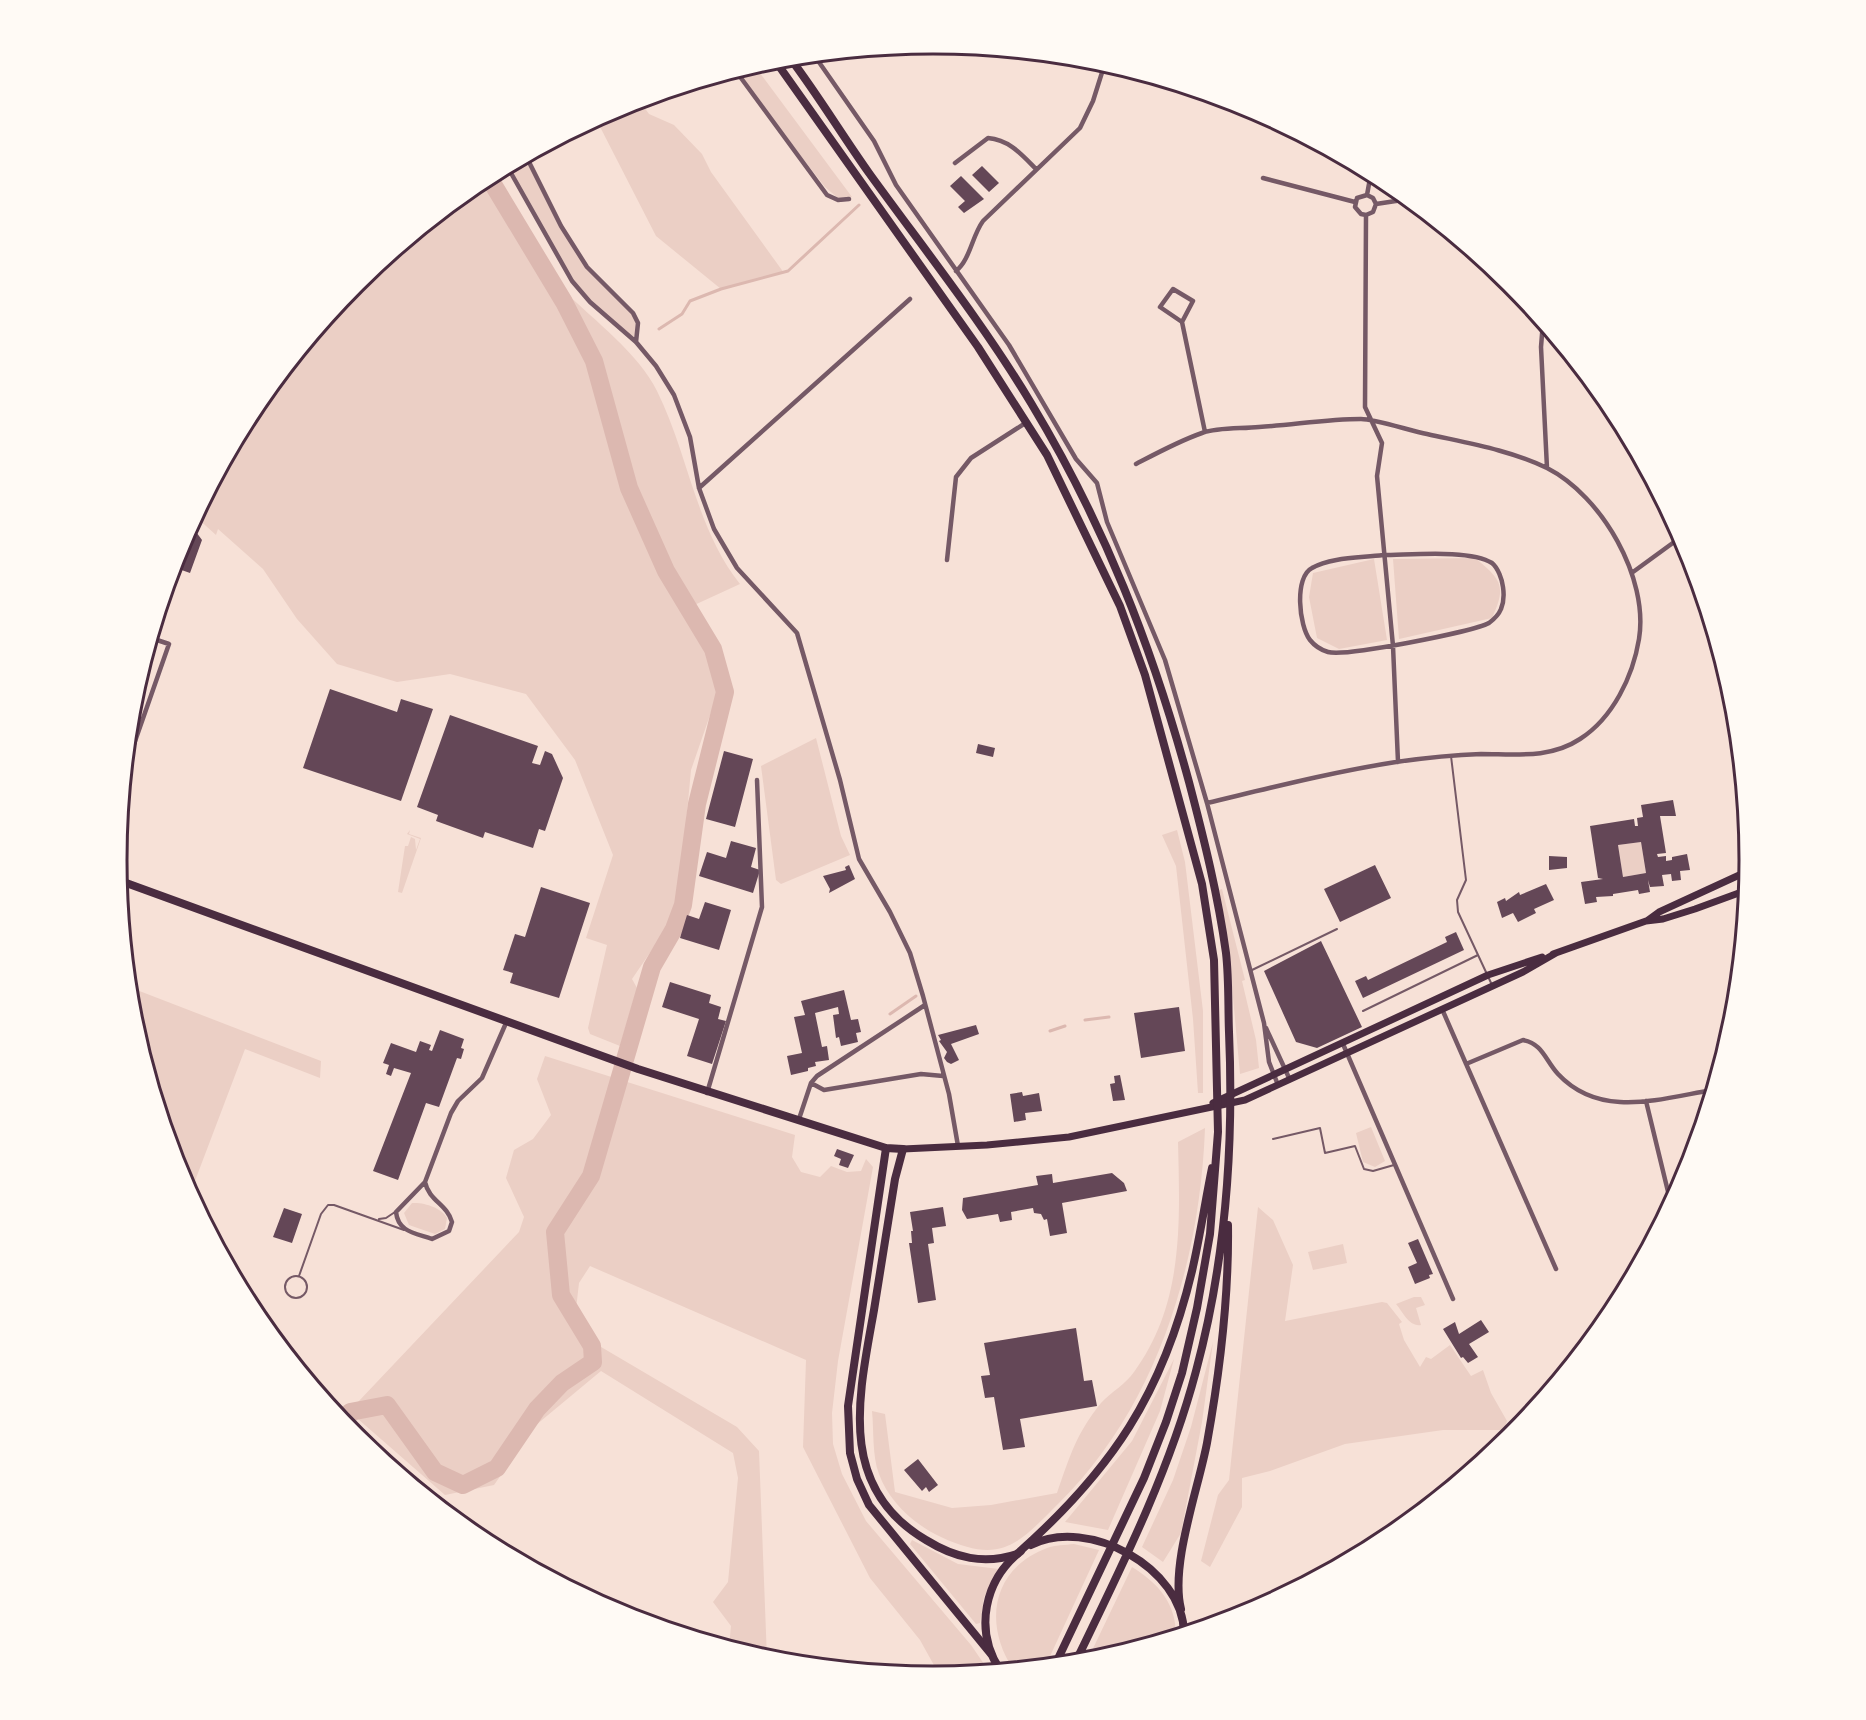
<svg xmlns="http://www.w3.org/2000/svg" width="1866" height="1720" font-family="'Nunito Sans',sans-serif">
<rect width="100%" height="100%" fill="#f7e1d7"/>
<path fill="#ebcfc5" d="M754,65l98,132 -14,1 -13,-11 -90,-116z
M639,100l10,14 25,11 28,29 9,18 73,101 -63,16 -65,-53 -60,-117 25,-13z
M526,156l35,70 26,41 46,46 5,10 -2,19 -46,-40 -18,-21 -65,-115z
M488,176l76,126 30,59 35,127 37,83 36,62 -5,3 11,13 6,18 4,25 -27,78 -11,117 -7,32 -41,60 5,9 -17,58 -30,-12 -2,-6 19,-83 -21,-7 27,-83 -38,-95 -49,-66 -76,-20 -53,8 -60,-18 -40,-45 -34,-50 -45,-40 -2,6 -21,-19 59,-110 102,-124z
M564,291c30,29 75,63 93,100 31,62 39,138 83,193l-50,23 -22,-42 -41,-98 -29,-112 -11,-14z
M1475,558c26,21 32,28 17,60l-93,21 -6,-80z
M1374,559l13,81 -48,9 -22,-11 -8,-41 4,-24z
M816,738l25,98 9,19 -69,29 -5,-4 -15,-114z
M410,830l-1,4 12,4 -19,55 -4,-1 7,-46h3l3,-9 4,2 1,11 4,-11 -13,-5z
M1177,830l8,32 18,149v82h-5l-5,-74 -17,-153 -14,-31z
M1641,842l5,31 -23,4 -5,-32z
M1222,889l23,91 -3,1 14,59 3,28 -19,6 -9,-99 -12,-85z
M129,987l192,74 -1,17 -75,-29 -55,145 -11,-22 -47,-153z
M545,1056l250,79 -3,22 9,15 19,5 11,-11 16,6 14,-1 5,-12 7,8 -35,194 -6,52 1,31 9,30 24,47 105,124 13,19 1,7 -45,5 -20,-36 -50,-62 -67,-131 3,-87 -216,-94 -11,17 -3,26 20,35 141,83 22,24 8,208 -38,-12 2,-21 -18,-24 15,-20 10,-104 -5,-25 -132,-82 -65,54 -42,60 -49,10 -87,-76 -9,10 -14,-17 4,-4 19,-6 161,-170 5,-15 -18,-39 8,-28 19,-11 18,-24 -14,-36z
M1371,1127l14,34 -10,6 -12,-5 -7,-29z
M1205,1128c-5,135 -48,279 -147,376 -41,41 -57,61 -117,33 -26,-12 -52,-35 -62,-63 -7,-18 -5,-44 -7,-63l13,3 10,78 57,16 39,-3 66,-12c13,-37 19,-59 44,-90 10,-11 25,-19 33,-31 50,-68 46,-150 44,-230z
M412,1203c12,-1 30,5 35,15l-2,11 -10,5 -26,-9 -5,-12z
M1258,1207l15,13 20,45 -8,56 97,-19 5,1 15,19 -3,2 5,16 16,27 6,-10 5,2 19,-14 21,31 12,-6 8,23 16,28 -3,9h-61l-98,14 -75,27 -28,7v29l-32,60 -9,-6 17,-66 11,-15z
M1343,1244l4,19 -34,7 -5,-18z
M1414,1297h7l4,8 -9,3 5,17c-12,2 -18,-13 -25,-21z
M1213,1342l-11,80 -21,111 -18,29 -21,-15 31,-67 18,-53z
M1174,1359l-14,52 -52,119 -43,-8 67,-81z
M912,1540l46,24 41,5 -15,28 -4,26 -4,1 -66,-80z
M1074,1544l25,6 -53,115 -33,4c-30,-46 -21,-100 34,-121 8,-3 18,-3 27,-4z
M1132,1567c26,16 44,36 44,68l-89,26z"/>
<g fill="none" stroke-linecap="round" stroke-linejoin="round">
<path stroke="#dcb8b0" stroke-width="3" d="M659,329l23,-15 8,-13 31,-12 67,-18 71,-66
M890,1014l26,-18
M1085,1020l24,-3
M1050,1031l15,-5"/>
<path stroke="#dcb8b0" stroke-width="18" d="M342,1420l8,-8 37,-7 48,67 28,13 34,-17 40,-59 25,-26 31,-21 -1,-16 -31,-51 -6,-63 36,-56 61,-209 22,-38 9,-24 14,-101 28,-112 -12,-43 -47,-78 -37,-83 -35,-127 -30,-59 -76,-126"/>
</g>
<path fill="#644757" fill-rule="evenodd" d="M982,166l17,17 -10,9 -17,-17z
M961,176l23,23 -20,14 -6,-6 7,-6 -15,-15z
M191,525l11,15 -12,33 -17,-6 6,-20z
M330,689l67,23 4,-13 32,10 -32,92 -98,-33z
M450,715l88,31 -6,17 8,2 5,-14 7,3 11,24 -18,53 -6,-2 -6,19 -48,-16 -2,6 -47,-17 2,-6 -21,-8z
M978,744l17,4 -2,9 -17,-4z
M724,751l29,8 -18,68 -29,-8z
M1673,800l3,16h-16l6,37 -9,1 1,3 8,-1v5l6,-1v-3l15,-3 3,16 -10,1 1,9 -9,1 -1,-7 -9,1 2,11 -14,1 -2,-7 2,12 -11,2 -1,-4 -25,4v2l-17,1 1,5 -12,2 -4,-22 22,-3 -5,-1 -8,-52 44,-7 1,7h3l-1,-8 6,-1 -2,-12zM1641,842l5,31 -23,4 -5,-32z
M731,841l25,7 -5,19 9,3 -7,23 -54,-17 8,-24 19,6z
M1549,856l18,1v11l-18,2z
M849,865l6,14 -26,14 1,-4 -7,-13 23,-6 -1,-3z
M1375,865l16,33 -51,24 -16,-33z
M1546,884l8,16 -20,9 2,4 -18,9 -5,-9 -11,5 -5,-16 8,-4 1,3 13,-9 1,3z
M541,887l49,16 -31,95 -49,-15 3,-10 -10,-3 12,-36 10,3z
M705,902l26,8 -12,40 -39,-12 7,-23 12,4z
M1456,932l8,18 -101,48 -8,-17 11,-5 2,4 79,-38 -2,-5z
M1321,941l41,86 -45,21 -21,-6 -32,-71z
M670,982l41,13 -2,8 12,4 -3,12 8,2 -14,43 -25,-8 12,-37 -37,-12z
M844,990l7,30 7,-1 3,13 -5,1 2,9 -17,4 -2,-9 -3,1 -3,-23 6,-1 -1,-7 -23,6 7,34 5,-1 2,14 -14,2 1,4 -8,2v3l-17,4 -4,-19 15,-3 -8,-36 11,-2 -4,-14z
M1179,1007l6,44 -44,7 -7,-45z
M976,1025l3,9 -28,10 8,16 -8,4 -4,-2 -3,-4 3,-6 -8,-11 2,-1 -3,-5z
M440,1030l24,9 -3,9 3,1 -3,10 -4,-1 -18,49 -13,-4 -28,77 -25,-9 38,-98 -17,-5 -3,8 -5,-2 3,-9 -6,-2 8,-20 25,9 4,-11 11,4 -2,5 3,1z
M1120,1075l5,25 -12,1 -3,-17 5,-1 -1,-7z
M1022,1092l1,4 16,-3 3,18 -17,2 1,7 -12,2 -4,-28z
M837,1149l17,6 -6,13 -9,-3 2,-6 -7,-3z
M1112,1173l12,10 3,8 -65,12 5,30 -17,3 -3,-17 -3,1 -3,-6 -7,-1 -1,-5 -22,4 1,8 -12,2 -2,-8 -31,5 -5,-9 1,-12 75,-13 -2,-9 16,-2 1,9z
M943,1207l3,19 -14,2 2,15 -6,1 8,56 -18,3 -9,-60h3l-1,-12h2l-3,-19z
M284,1208l18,6 -10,29 -19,-6z
M1418,1239l15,35 -4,1 1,3 -15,6 -7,-17 9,-4 -9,-20z
M1481,1320l8,12 -20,12 9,13 -10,6 -5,-6 -2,1 -18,-29 12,-7 4,12z
M1076,1328l8,53 8,-1 5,26 -77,13 5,28 -22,3 -9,-53 -9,1 -4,-22 9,-1 -6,-32z
M918,1459l20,26 -9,7 -3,-5 -4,4 -18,-21z"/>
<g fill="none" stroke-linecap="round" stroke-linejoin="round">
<path stroke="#755966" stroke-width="2" d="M1451,756l15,124 -9,20 1,12 34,73
M1252,970l85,-41
M1363,1011l115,-56
M1273,1139l47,-11 5,25 30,-7 9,23 9,2 21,-6
M379,1219l7,-1 9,-6
M299,1276l22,-62 7,-9h6l70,25
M285 1287a11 11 0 1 1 22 0a11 11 0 1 1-22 0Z"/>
<path stroke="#755966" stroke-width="4.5" d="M814,55l60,86 22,44 113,160 67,114 21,24 10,39 58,138 42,143 57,220 5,39 9,23
M733,72l8,6 86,117 11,5 11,-1
M526,156l35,70 26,41 46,46 5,10 -2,19
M955,163l33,-25c22,2 34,17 48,31
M507,166l65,115 18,21 46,40 20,24 18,29 16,42 9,51 15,41 23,39 60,65 43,147 19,79 31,53 20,41 13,43 26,98 9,52
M1263,178l92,24
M1367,195l4,-22
M1376,204l33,-5
M1366,215l-1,192 17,36 -5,33 16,170 5,116
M1366,215l-5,-1 -6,-7 2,-9 10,-3
M1366,215l7,-3 3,-8 -3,-6 -6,-3
M956,271c14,-11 16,-35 27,-50l97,-93 13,-27 12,-38
M1182,322l-22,-15 13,-18 20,12 -11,21 23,110
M1543,322l-2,25 6,121
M1136,464c21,-11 43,-23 66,-31 17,-6 39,-4 57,-6 34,-2 68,-8 102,-8 14,0 50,12 66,15 40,9 83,16 120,34 55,28 102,110 92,171 -6,37 -26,79 -59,100 -30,20 -65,15 -99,15 -28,1 -57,4 -85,8 -64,10 -126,26 -189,41
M699,488l211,-189
M1383,555c27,0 87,-6 109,8 6,5 10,16 11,24 1,7 1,15 -2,22 -2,5 -8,11 -12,14 -17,9 -144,34 -161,29 -7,-2 -14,-7 -18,-12 -11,-14 -16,-63 2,-72 19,-11 49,-10 71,-13z
M947,560l9,-83 15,-19 56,-36
M1633,572l48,-35
M126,767l43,-123 -18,-6
M1442,1009l114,260
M1266,1028l24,52
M1343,1044l110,255
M1466,1064l57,-24c20,4 22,20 35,34 42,45 101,25 154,16
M811,1083l13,7 97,-16 22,2
M707,1093l55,-186 -5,-127
M1646,1101l25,103
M799,1119l12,-36 6,-7 108,-71
M425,1182c4,19 22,22 27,40l-3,9 -17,8c-17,-6 -34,-7 -36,-27l29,-30 26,-69 7,-12 24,-23 24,-55"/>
<path stroke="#4a2c40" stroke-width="7" d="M1648,920l11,-8 89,-41
M1553,954l93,-33 17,-2 32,-10 52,-19
M1213,1103l275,-128 54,-18
M903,1149l84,-4 82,-8 176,-37 278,-128 33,-19"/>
<path stroke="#4a2c40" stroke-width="8" d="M118,880l520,189 248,79 17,1 -8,30c-7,43 -14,87 -21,131 -15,85 -38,177 52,230 29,18 58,25 91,14
M886,1148l-38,258 2,47 7,26 12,26 122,149"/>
<path stroke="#4a2c40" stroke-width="8" d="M790,58c28,37 52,77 79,115 55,76 114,150 162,230 73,121 121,243 158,379 15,57 29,113 37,171 3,26 2,53 3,79 5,115 -3,228 -33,339 -27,102 -75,197 -121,292
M774,59l204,288 69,108 73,151 25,69 57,209 12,76 4,172 -8,102 -13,74 -15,65 -16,49 -22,56 -89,187
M1031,1545c57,-29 152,23 153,88
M1018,1553c94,-83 145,-160 174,-282 8,-34 13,-69 20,-103
M1181,1609c-11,-44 17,-119 26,-166 13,-72 22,-145 21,-218
M1000,1670c-26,-40 -16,-90 21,-119"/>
</g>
<path d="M0 0H1866V1720H0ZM127 860a806 806 0 1 1 1612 0a806 806 0 1 1-1612 0Z" fill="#fffaf5" fill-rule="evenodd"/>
<path fill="none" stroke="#4a2c40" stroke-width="3" d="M127 860a806 806 0 1 1 1612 0a806 806 0 1 1-1612 0Z"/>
</svg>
